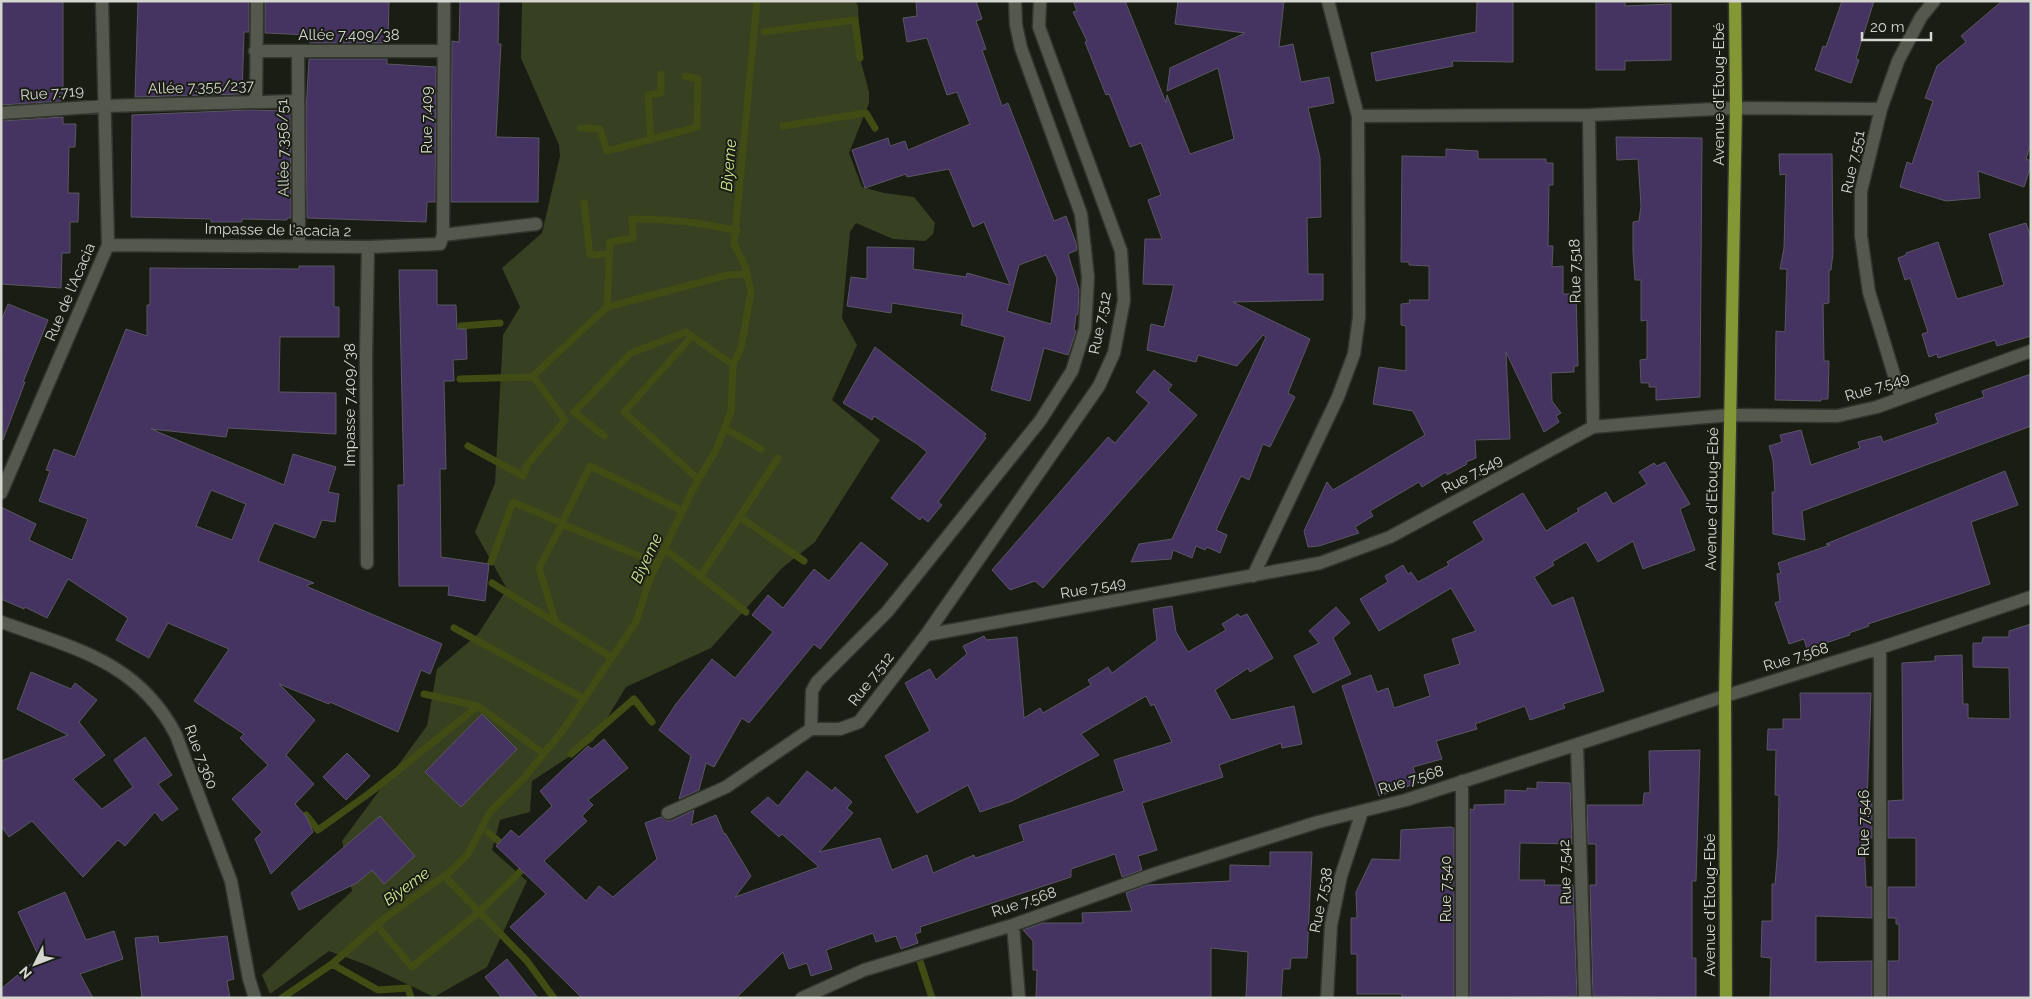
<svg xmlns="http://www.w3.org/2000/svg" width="2032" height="999" font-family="Raleway,sans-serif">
<rect width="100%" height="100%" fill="#1a1d13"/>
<path fill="#384022" d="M522,1h333l3,5 2,52 9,34v11l-20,50 13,34 22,6 30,4 21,26 -2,11 -8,7 -32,-2 -37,-16 -6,9 -8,86 15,27 -25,55 48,40 -65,102 -33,26 -71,80 -85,39 -33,54 -61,40 -2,31 -30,8 -8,30 35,31 -40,86 -53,30 -67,-32 -38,-14 -59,43 -8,-19 90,-84 -10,-50 85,-115 10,-57 41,-35 29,-45 -32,-57 20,-49 8,-148 17,-28 -18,-39 40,-35 18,-77 -1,-11 -38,-87z"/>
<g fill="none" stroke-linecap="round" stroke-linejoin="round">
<path stroke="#404c13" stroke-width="7" d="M764,32l91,-12 5,38
M783,126l83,-13 9,15
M581,128l19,1 7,22 90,-24 1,-48 -13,-3
M651,139l-3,-44 13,-2v-19
M584,203l6,52 18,-1
M607,307l3,-65 23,-4 -1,-19c36,0 69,3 105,12
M461,326l39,-3
M692,336l-68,76 73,66
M534,375l73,-68 121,-32 19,-1
M460,379l72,-2
M728,430l33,19
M604,436l-30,-24 57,-59 55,-21 47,33
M468,446l55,30 4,-11 38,-45 -32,-44
M740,517l64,44
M666,550l80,62
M491,562l22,-60 49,21 28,-57 91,44
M700,577l78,-119
M492,583l116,72
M556,623l-17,-55 23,-44 92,38
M454,628l125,68
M424,694l54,12 62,45
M571,754l63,-55 18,23
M306,815l12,15 53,-38 107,-86
M488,832l17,15
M447,879l80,82 27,37
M379,928l33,39 67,-55 48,-47
M920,961l12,37
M332,964l46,26 30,-2 3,10
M282,998l50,-34 53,-46 66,-47 17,-17 22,-42 34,-34 39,-48 73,-108 13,-41 43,-90 25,-43 14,-37 2,-46 8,-17 10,-56 -6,-26 -11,-22 23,-243"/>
</g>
<path fill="#453362" stroke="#5a5763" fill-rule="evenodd" d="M1,1h62v100l-62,4z
M138,1h111v31h-5l-2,62 -107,3z
M265,1h124l-1,42h-78v-8l-45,-2z
M460,1h39l-1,43h3l-5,93 43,1 -1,64h-87l1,-161 7,1z
M916,1h60l6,18 -6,2 10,28 -4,1 20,56 6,-3 46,118 12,-5 10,27 1,7 -9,4 11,36 -1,24 -2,1 -2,15 2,1 -8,24 -24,-7 -14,53 -39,-11 14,-53 -44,-12 2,-11 -71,-11 -1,10 -44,-7 4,-29 16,2v-32l47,1 -1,21 53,8 1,-4 43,12 -26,-63 -11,5 -24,-58 -42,8 -1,-3 -41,14 -13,-38 36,-12 2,8 15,-5 3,9 62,-26 -13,-32 -10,3 -20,-57 -20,4 -4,-24 14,-2zM1046,255l11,23 -6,46 -44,-13 12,-46z
M1073,1h52l41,102 1,-8 23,59 44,-15 -16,-71 -51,23 3,-23 75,-35 -70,-9 3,-23h106l-5,46 14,-3 8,38 28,-5 5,26 -26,5 12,50 1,59 -14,1 1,56h15v26l-90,2 77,37 -22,54 7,4 -25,50 -7,-3 -14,36 -8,-4 -25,54 11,5 -7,18 -13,-6 -2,3 -9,-4 -4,12 -19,-8 -2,9 -40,3 8,-18 33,-5 94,-202 -3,-2 -26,31 -39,-11 -2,7 -49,-12 4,-26 13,3 10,-42 -31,-1 2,-45h17l-14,-39 13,-5 -20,-52 -11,4 -21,-53 -3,1 -21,-53 2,-1 -14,-29 4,-1z
M1477,1h36v61l-61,-1 1,5 -77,15 -5,-28 105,-21z
M1596,1h29v5l46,-2v56l-46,1v9h-29z
M1842,1h32l-18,58 3,1 -8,23 -36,-13 8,-24 3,1z
M2002,1h29v142l-5,16 5,2v4l-7,22 -46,-16 2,27 -34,3 -46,-14 7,-25 5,2 21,-63 -8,-3 12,-32 29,-24 -5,-6z
M309,59h78v5l49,3 -1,135h-8l-1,20 -119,-4 -1,-106z
M248,110l42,1 1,107h-4v2l-45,-1v3h-31v-3l-80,-2 1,-102z
M63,117v7h13l-1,23h-6l-1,46h11l-1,29h-8v31h-8l-1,35 -60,-4v-163z
M1616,137l86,1 -2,259 -44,3v-13h-7v-4h-8l-1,-23 7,-1v-39l-6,1v-41h-6l-2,-28v-30l6,-1 2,-15 -3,-47 -21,1z
M1446,149l32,2v8h68v4h7v22h-4l-1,61h5l-1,21 11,-1v28h13l2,72h-4v6l-23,1 1,28 9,12 -5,3 3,6 -15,10 -38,-80 4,87 -35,1 1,18 -10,4 1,2 -20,11 -1,-3 -24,15 -3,-5 -49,29 3,5 -18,11 4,6 -40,13 -11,1 -4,-16 23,-49 6,8 92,-55 -12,-24 -40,-7 6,-37 27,4v-45l-5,-1v-21l9,-1 -1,-3h20v-34l-20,-1v-3h-8l1,-106 44,1z
M1779,154h53l1,99 -2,17h-2v33l-6,1 1,57h5l-1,38h-7v2l-46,-1 1,-69 9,1 2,-63h-7l4,-21 2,-74 -6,1z
M2026,223l5,15v98l-34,10 -2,-6 -57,18 -1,-4 -8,3 -7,-23 6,-2 -18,-54 -5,2 -7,-22 8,-3v-2l32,-11 19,57 47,-14 -15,-51z
M299,266h35v41h5v30h-59l-1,55 57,1v41l-108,-6 -2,9 -75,-8 133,56 9,-31 43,13 -8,25 11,2 -4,28 -13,-2 -7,18 -41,-15 -16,38 56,22 -7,2 1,2 134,57 -12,30 -9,-4 -23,62 -68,-30 -1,2 -50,-20 36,36 -29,35 28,29 -19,20 11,12 7,16 -42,42 -16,-35 7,-7 -30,-33 36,-34 -28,-27 4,-4 -50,-33 35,-52 -61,-26 -19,35 -33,-18 12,-22 -60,-39 -21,39 -22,-11 -1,2 -23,-10v-92l35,17 -7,16 43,20 16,-41 -49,-18 11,-30 -4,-1 8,-21 21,8 51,-128 21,7v-31h3v-37l149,1zM211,490l35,14 -14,36 -36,-14z
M399,270h38v35h19l1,24h9l1,30 -14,1 1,21h-10l2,88h-6l1,88 48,7 -4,37 -37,-6 1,-9h-50l-1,-101h6z
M8,304l40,16 -25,62h2l-22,58 -2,-119z
M875,347l111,87 -2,3 2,1 -48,64 4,3 -14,17 -6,-5 -2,3 -29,-22 36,-46 -10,-8 -43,-28 -2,4 -29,-17z
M1154,370l18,15 -4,5 29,25 -154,173 -8,-7 -25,9 -18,-20 116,-133 7,6 34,-40 -13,-11z
M2031,374v52l-229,85 3,29 -32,-6 -1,-42h3l-2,-32 -4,-14 13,-4 -2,-7 21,-5 10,35 49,-17 -2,-6 23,-6 2,6 55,-19 -3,-9 49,-17 -2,-6z
M1665,462l25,42 -10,5 15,41 -52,19 -10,-28 -35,21 -12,-20 -34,20 2,3 -20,12 18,29 21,-9 31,94 -41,13 2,4 -35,12 -5,-14 -50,18 2,5 -41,12 6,18 -29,8 5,16 -39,13 -37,-110 29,-11 6,17 11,-4 6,20 36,-12 -6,-21 36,-11 -8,-25 24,-8 -25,-43 -72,43 -19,-32 28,-17 -3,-6 18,-11 5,9 3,-2 7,10 31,-17 -2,-3 37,-22 -11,-18 50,-29 23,38 33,-20 -2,-2 29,-17 7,12 34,-20 -8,-12 15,-9 3,3z
M2005,471l13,34 -47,17 19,62 -122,40 1,2 -20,7 1,2 -43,14 -3,-10 -15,5 -14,-41 5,-2 -3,-27 4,-1 -3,-10 52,-18 -4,-1z
M861,542l27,22 -68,85 -6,-5 -65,79 -7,-5 -28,49 -8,-4 -7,27 -20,9 12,-43 -32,-26 17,-26 36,-45 23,19 38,-46 -21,-17 16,-20 15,13 31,-39 15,12z
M1172,606l4,26 12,20 38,-22 -4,-6 16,-10 2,3 7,-3 26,44 -23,14 -2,-4 -33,22 16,30 63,-14 8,38 -20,4 -1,-5 -62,22 4,12 -81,26 15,47 -19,6 4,14 -20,7 -7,-23 -44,15v8l-151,50 1,5 -6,2 3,9 -17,6 -5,-13 -20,6 -3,-9 -47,17 6,19 -21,7 -4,-13 -18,6 -6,-17 -47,46h-154l-72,-71 36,-33 -50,-48 15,-16 8,7 33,-31 -12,-15 48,-45 4,3 12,-10 24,29 -40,32 5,5 -11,11 5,5 -43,40 42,40 13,-15 14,11 44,-38 -12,-36 16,-6 6,4h4l23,-11 -3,15 25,-10 8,19 1,-1 26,43 -16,21 84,-30 -37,-33 -3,3 -28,-25 17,-15 10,9 29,-35 25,20 3,-4 17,15 -5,6 6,5 -34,39 61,-14 12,32 35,-15 6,18 41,-18 1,3 4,-1 45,-16 -5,-16 105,-34 -10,-31 58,-18 -18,-38 -3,2 -5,-10 -65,38 18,21 -87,46 -32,11 -12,-27 -51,28 -32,-57 45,-25 -25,-48 25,-14 6,11 31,-26 -4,-8 21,-10 2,4 31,-3 7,81 16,-10 3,5 48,-28 -3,-5 20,-13 4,6 45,-33 -4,-31z
M1336,607l14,16 -17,15 18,36 -38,19 -19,-37 25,-13 -10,-12z
M2031,624v374h-143v-37h11v-37h-3v-6h-8v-31h28v-49h-28v-37l15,-1 -1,-137 33,-2v-5l27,-1 1,49h5v14l42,1 -1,-51 -36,-1v-24h9l1,-6h26v-6z
M31,672l40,17 4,-6 22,17 -18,22 26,33 -32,24 29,30 31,-22 -19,-27 31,-23 27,38 -14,9 20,25 -16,12 -7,-9 -30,34 -7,-6 -35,37 -51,-56 -23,16 -8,-11v-65l67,-26 -51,-26z
M1800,693h71l-4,109 5,-1v37h-8l2,49h6v31l-56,-2v46l56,-1v37h-102l1,-40 -10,-1 1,-36h10v-37h3l3,-36 1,-53h-4l1,-45h-9l1,-21h15v-10h18z
M482,714l35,35 -56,58 -36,-35z
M1700,750l-4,131h-4v77h4v40l-103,-2 -3,-111h6v-41h-8l-1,-39h56l1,-12h6l-1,-42z
M347,753l23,23 -24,24 -23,-23z
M1537,782l33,1 2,61 -52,-1 -1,37h26l-1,5h29l4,111 -107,2v-189l4,1v-5l31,-1v-14l22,1v-3l10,1z
M380,816l35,40 -31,28 -12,-14 -15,13 -58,27 -8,-17z
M1450,827l4,1v170h-52v-4h-45v-40h-6v-36h6l-1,-26 16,-33 28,1 1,-30z
M1270,852h42l-5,106h-16l-1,11h-7l-2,29h-35l2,-46 -37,-4v50h-175l1,-28h-4v-29l-10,-11 20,-7h40l-1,-10 50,-2 -6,-18 21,-8 83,-4v-16l40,1z
M65,892l21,48 28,-9 9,28 -43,15 13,24h-92v-9l38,-32 -21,-45z
M158,936l1,7 68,-7 7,43 -7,2 3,17h-88l-7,-60z
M507,959l31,39h-36l-17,-21z"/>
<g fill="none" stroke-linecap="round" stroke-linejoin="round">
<g stroke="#33352f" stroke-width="15">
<path id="minor" d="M1015,1l1,24 5,23 60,166 7,63 -3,52 -13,42 -32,50 -153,191 -70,70 -5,9 -1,38h29l19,-7 67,-87 173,-249 15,-33 10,-53 -3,-49 -82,-224 1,-26
M255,51h188
M298,51l1,195
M256,102l1,-101
M1,113l104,-7 193,-5
M1589,115l4,312
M1358,116l231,-1 147,-7 145,1
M443,235l93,-11
M108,245l260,2 72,-3 3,-9 1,-234
M1901,398l-32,-106 -8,-56v-45l20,-82 17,-48 23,-44 13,-16
M1,493l107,-248 -6,-244
M367,563l-1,-207 2,-109
M1253,576l85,-179 16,-43 5,-37 -1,-201 -30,-115
M1,622c72,26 137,39 175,113l55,146 18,98 6,19
M926,635l394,-72 70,-26 203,-110 137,-12 107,1 40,-9 154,-56
M1577,746l8,252
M668,813l58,-26 85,-58
M1013,925l6,73
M802,998l62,-28 149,-45 144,-52 161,-51 88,-22 319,-104 155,-48 151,-51
M1327,998l4,-73 10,-49 21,-64
M1462,998v-217
M1880,998v-350"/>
</g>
<g stroke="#33352f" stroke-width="15">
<path id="major" d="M1726,998l-1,-302 11,-588 -1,-107"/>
</g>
<use href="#minor" stroke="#55594d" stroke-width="12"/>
<use href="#major" stroke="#839734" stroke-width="12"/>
</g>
<g text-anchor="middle" stroke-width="4" stroke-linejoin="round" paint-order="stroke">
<g font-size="15" fill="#d4d6cf" stroke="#1a1d13">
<text x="349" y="40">Allée 7.409/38</text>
<text transform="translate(201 87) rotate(-2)" y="5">Allée 7.355/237</text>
<text transform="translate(52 93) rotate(-4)" y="5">Rue 7.719</text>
<text transform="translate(1719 94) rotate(-90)" y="5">Avenue d'Etoug-Ebé</text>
<text transform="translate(427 120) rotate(-90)" y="5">Rue 7.409</text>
<text transform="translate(283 148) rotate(-91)" y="5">Allée 7.356/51</text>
<text transform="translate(1853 162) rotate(-78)" y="5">Rue 7.551</text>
<text transform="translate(278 230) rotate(1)" y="5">Impasse de l'acacia 2</text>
<text transform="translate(1575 271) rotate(-91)" y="5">Rue 7.518</text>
<text transform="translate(70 292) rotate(-67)" y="5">Rue de l'Acacia</text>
<text transform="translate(1100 323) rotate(-79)" y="5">Rue 7.512</text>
<text transform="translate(1877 387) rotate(-17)" y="5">Rue 7.549</text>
<text transform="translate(350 405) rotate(-90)" y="5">Impasse 7.409/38</text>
<text transform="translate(1472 474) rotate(-28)" y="5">Rue 7.549</text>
<text transform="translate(1712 499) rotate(-89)" y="5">Avenue d'Etoug-Ebé</text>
<text transform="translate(1093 588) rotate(-10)" y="5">Rue 7.549</text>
<text transform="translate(1796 657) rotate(-17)" y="5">Rue 7.568</text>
<text transform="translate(871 679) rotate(-52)" y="5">Rue 7.512</text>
<text transform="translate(201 757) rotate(69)" y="5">Rue 7.360</text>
<text transform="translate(1411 780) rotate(-17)" y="5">Rue 7.568</text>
<text transform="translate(1864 823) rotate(-90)" y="5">Rue 7.546</text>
<text transform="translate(1565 872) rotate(-92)" y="5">Rue 7.542</text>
<text transform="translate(1446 889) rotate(-90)" y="5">Rue 7.540</text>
<text transform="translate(1321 900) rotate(-79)" y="5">Rue 7.538</text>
<text transform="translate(1024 902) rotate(-18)" y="5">Rue 7.568</text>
<text transform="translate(1710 905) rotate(-90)" y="5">Avenue d'Etoug-Ebé</text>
</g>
<g font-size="16" font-style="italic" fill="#d1e793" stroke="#1a1d13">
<text transform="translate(728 165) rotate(-85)" y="6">Biyeme</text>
<text transform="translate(646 558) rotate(-65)" y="6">Biyeme</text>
<text transform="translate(406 886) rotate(-36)" y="6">Biyeme</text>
</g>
</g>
<rect width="2032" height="999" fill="none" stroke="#d4d6cf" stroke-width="5"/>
<g transform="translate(35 964) rotate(228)" stroke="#1a1d13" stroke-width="4" paint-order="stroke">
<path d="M0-4L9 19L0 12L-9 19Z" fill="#d4d6cf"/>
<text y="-8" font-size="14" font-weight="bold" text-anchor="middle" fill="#d4d6cf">N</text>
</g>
<path d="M1862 32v8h69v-8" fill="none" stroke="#d4d6cf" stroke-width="2.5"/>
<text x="1870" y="32" font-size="15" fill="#d4d6cf" stroke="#1a1d13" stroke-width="4" paint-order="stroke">20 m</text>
</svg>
